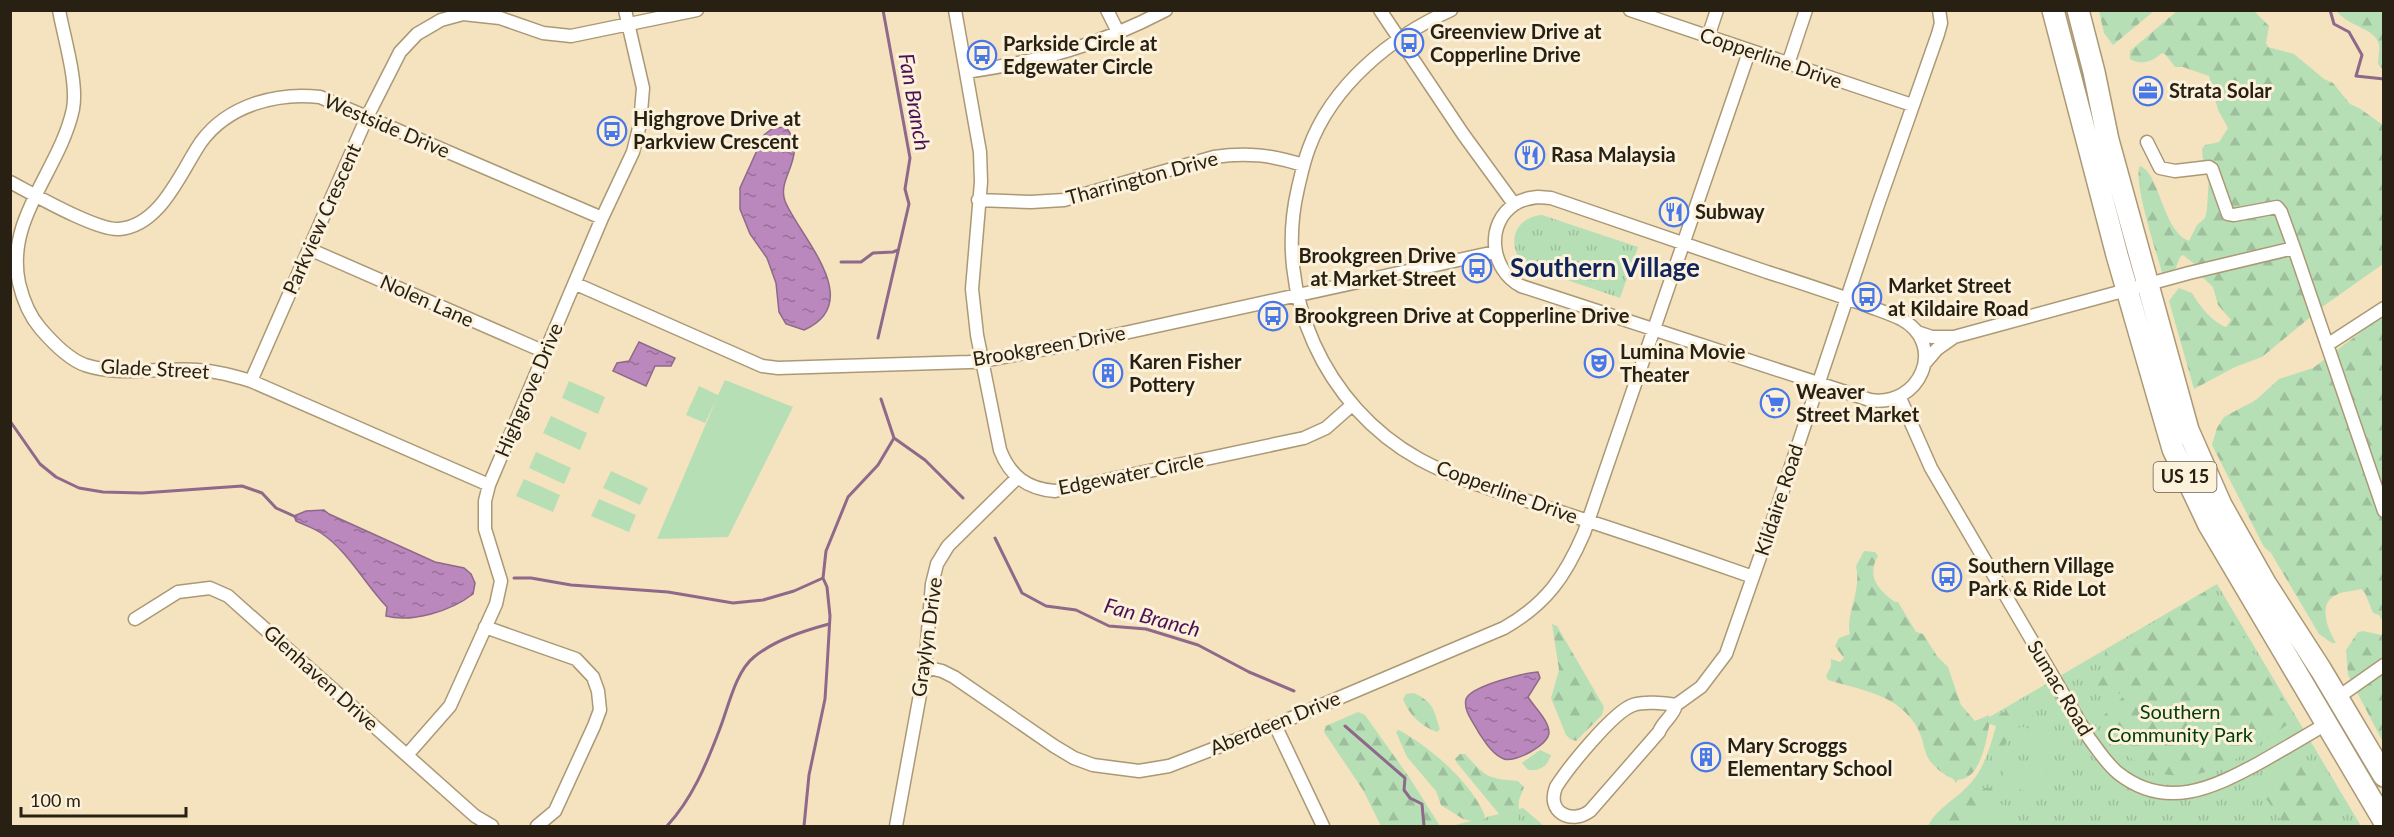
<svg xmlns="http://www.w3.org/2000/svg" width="2394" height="837" font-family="Lato,sans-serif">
<defs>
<pattern id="grass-tufts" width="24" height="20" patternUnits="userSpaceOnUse" patternTransform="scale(1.5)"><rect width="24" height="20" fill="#b7dfb6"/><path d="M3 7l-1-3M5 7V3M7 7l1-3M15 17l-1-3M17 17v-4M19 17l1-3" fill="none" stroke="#9dbf9c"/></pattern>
<pattern id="forest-firs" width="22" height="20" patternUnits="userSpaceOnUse" patternTransform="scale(1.5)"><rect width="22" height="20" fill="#b7dfb6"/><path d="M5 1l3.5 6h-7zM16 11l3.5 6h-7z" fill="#9dbf9c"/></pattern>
<pattern id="water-ripples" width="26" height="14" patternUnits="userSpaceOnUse" patternTransform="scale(1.5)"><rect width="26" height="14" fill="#ba88bd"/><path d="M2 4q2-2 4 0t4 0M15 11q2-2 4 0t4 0" fill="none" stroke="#976f98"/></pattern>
</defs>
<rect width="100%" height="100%" fill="#f5e2be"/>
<path fill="url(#grass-tufts)" d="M1542,215l96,32 -18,51 -94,-32c-21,-19 -13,-49 16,-51z
M2217,584l144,242h-433c8,-17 27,-26 40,-40 16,-16 22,-39 28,-60l-9,-3 -11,28 -20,32 -23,-33z
M1540,750l11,5c-4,12 -11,16 -23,15l-6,-7z
M1523,808l21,18h-93z"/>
<path fill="url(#forest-firs)" d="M2099,11v-1l55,1 -41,34 -9,-12z
M2177,11h77l15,15 -3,17 2,4 26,7 30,25 9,4 17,21 9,4 24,17v139l-58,41 -63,52 -27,10 -41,22 -25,-88 10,-13 13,5c7,12 20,29 34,34l5,-7 -13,-15 -5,-18 -14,-13 -2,-8 -14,-11 -3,2 -5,13 -12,6c-5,-19 -31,-96 -23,-110 20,7 22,64 49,75l8,-16 8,-7 2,-9 2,-33 -6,-15 -1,-12 3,-4 14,-3 9,-14 -10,-18 -9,-34 -26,-9h-8l-9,-12 -4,-2c-9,8 -20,13 -32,6v-8z
M2337,11h46v59l-5,-6c0,-6 2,-14 1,-20 -4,-16 -34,-19 -42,-33z
M2383,311v311l-4,-7 -6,-2 -8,-20 -4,-4c-7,2 -16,2 -23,5 -22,8 -10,36 -2,49h-4l-13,-9 -48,-81 -7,-6 -52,-102 5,-17 7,-11 32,-17 23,-21 34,-11 60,-45z
M1864,551l11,1 3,4c-12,20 0,34 17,46h3l18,30 7,2 14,22 11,11 13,38 14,16 14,-6 1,5c-3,18 -10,69 -39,58 -7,-3 -16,-11 -21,-17 -5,-7 -6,-15 -8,-22 -4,-14 -14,-25 -24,-33 -18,-14 -48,-19 -70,-26l-2,-4 5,-10v-7l9,3 4,-4 -9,-12 4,-8 11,-4c-5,-19 12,-43 6,-68z
M2211,588l85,131 -63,42 -23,10 -25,6 -31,-4 -31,-20 -23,-34 28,-27 -22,4 -9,-5 -1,-10 8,-13 1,-16z
M1552,624l5,2 47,81 -2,8 -26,26 -6,-2 -4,-4 -15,-37 8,-28z
M2363,631l18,4 2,-1v108l-35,-67 -2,-25 12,-18z
M1414,693c20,10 19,15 26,36l-3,3c-15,-5 -29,-18 -34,-33l3,-5z
M2017,706l13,5 7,11 -2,1 -19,-6 -4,3 -19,61h-8c-1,-8 3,-12 6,-20 4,-15 6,-30 7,-46z
M1358,712l7,3 44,62 31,49h-59l-18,-36 -39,-58 2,-6z
M1399,730c31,17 73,53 86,86l-3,7 -19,-4 -22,-14 -5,-14 -29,-34 -11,-25z
M1460,754h5c22,24 21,24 53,27l6,6 -5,13 -1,26h-9l-52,-63 -2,-4z
M2315,762c16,13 27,27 24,48l-25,16h-29l-29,-42 35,-17z
M1974,788h18l2,3 -4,9 -29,17 -1,3 4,6h-31l19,-23z"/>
<path fill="#b7dfb6" d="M725,380l68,27 -65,130 -71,2 60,-141 -12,25 -19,-8 13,-29 19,9z
M569,381l36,16 -7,17 -36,-16z
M551,416l36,17 -7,17 -37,-17z
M536,452l35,16 -7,16 -35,-16z
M611,471l37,17 -8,17 -37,-17z
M524,479l36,16 -7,17 -37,-16z
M599,499l37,16 -7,17 -38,-16z
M2020,726l38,12 -8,25 -39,-13z
M2009,758l38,12 -8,25 -39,-12z
M1999,804l11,3 12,19h-48l3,-10z"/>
<path fill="url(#water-ripples)" stroke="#8e698a" stroke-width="1.5" d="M786,127c23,30 -10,50 -1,74 14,35 82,101 19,129l-18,-6 -7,-12 -3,-29 -9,-25 -17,-24 -10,-25v-21l24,-53 9,-7z
M639,342l36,16 -4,8h-16l-9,20 -33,-15 4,-8 12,-2z
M324,510l5,4 106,48 29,6 7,6 4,9 -2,11c-22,17 -61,29 -87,22l1,-9c-23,-24 -38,-55 -66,-74 -7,-5 -17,-8 -25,-12l-2,-5 12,-5z
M1538,672l2,6 -12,19c6,10 21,23 21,36 -1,12 -34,30 -45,26 -11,-4 -19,-17 -25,-26 -5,-10 -16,-22 -13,-34 5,-13 58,-26 72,-27z"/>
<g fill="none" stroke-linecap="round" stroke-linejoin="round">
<path stroke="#8e698a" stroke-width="3" d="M2330,10l4,14 15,8 13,23 -6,21 28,3
M841,262h20l12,-9 20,-1 5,-2
M878,338l31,-134 -4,-15 5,-31 -27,-148
M881,399l13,39 31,22 38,38
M10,421l30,43 16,13 23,11 24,4 39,1 100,-7 20,7 14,15 20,9
M995,538l27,55 24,13 30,4 33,16 37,3 52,16 51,27 45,19
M514,578h17l40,7 97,7 65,11 30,-3 31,-9 29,-13
M1345,726l60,52 -1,12 6,8 12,6 2,22
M667,826c25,-27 39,-61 52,-95 9,-22 16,-59 35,-74 21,-17 49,-26 75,-33
M804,826l5,-51 16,-76 2,-31 3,-52 -3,-29 -4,-9 3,-27 22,-54 30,-32 16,-27"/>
<g stroke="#ab9976" stroke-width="15">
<path id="minor" d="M59,10c5,28 19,72 14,99 -13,61 -68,109 -54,174 4,17 10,32 21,45 12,14 28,31 45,37 37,12 76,2 113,5 19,1 36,6 53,11l238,104
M955,10l25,142 1,30 -9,107 5,46 23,115c10,26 27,39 55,41l249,-53 22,-10 26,-23
M1107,10l12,24
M1380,10l83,124 51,70
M1451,10c-60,27 -119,75 -142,138 -5,13 -8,27 -11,40 -25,105 27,219 121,271 40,22 86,34 129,49 69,22 137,45 205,69
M1630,10l282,95
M1708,37l9,-27
M1788,64l18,-54
M966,72c76,-11 131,-26 200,-62
M2147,142l13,26 15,3 34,-4 3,2 16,45 6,1 43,-8 4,5 13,36
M10,182c23,12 87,49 109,47 42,-3 62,-58 82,-87 27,-37 76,-50 119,-45l282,121
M1538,197l13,1c72,25 144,50 216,74 32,10 64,21 96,32 12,5 26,9 38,15 47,25 19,89 -31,81l-349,-114c-31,-16 -36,-63 -6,-82 7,-5 15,-6 23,-7z
M978,200l53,2 33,-2 150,-43c32,-5 58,-2 89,8
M309,249l236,103
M576,284l186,82 16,2 191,-6 14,-1 105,-20 407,-89
M1917,332l15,5h22l235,-64 105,-25 90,263
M2327,345l57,-37
M1925,363l12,-14 17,-12
M251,381l116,-264 33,-65 17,-18 24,-14 22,-6 37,4 43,15 28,3 126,-26
M1900,398l31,70 158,270c9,12 17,25 29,35 48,38 95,15 141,-10 23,-13 45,-26 67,-39
M135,619l43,-27 32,-4 18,8 247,220 17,10
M485,627l91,32 17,18 5,14 2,19 -6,16 -39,85 -18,15
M925,667l17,4 12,6 100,69 20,12 19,7 46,6 30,-5 106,-41 229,-97c42,-24 61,-51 80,-95l165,-481
M2337,698l47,-33
M1676,705c-11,-2 -32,-4 -43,0 -20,7 -65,63 -77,82 -10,25 15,38 34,24l69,-79c4,-11 14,-15 17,-27l25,-18 25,-33 49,-140 103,-309 60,-171 3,-11 -2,-13
M1275,725l48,101
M407,755l43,-49 46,-102 5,-23 -16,-52v-28l4,-16 113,-267 31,-66 7,-28 3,-36 -18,-78
M896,826l29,-159 7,-83 5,-20 11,-18 69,-68"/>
</g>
<g stroke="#ab9976" stroke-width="24">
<path id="trunk" d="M2053,10l64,245 56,194 36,76 175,296
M2078,10l16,62 14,68 80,290 33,75 44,78 56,87 63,106"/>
</g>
<use href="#minor" stroke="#fff" stroke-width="12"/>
<use href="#trunk" stroke="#fff" stroke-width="21"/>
</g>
<defs>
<g id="bus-ring" transform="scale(1.5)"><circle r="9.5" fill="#fcf1db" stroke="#4777e9" stroke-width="1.5"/><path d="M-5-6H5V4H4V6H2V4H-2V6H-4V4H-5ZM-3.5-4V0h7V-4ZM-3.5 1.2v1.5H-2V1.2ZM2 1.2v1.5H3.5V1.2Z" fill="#4777e9"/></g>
<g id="office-ring" transform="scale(1.5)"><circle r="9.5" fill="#fcf1db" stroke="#4777e9" stroke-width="1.5"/><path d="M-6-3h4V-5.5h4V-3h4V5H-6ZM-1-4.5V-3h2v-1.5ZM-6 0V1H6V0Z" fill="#4777e9"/></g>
<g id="restaurant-ring" transform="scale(1.5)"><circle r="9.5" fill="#fcf1db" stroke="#4777e9" stroke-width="1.5"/><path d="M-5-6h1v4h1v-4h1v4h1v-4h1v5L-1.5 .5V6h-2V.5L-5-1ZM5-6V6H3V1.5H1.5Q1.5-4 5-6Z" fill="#4777e9"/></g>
<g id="theatre-ring" transform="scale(1.5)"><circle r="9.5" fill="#fcf1db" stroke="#4777e9" stroke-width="1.5"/><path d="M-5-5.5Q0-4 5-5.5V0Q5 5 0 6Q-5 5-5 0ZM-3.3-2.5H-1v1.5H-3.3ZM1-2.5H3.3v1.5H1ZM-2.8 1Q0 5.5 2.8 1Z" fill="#4777e9"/></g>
<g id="building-ring" transform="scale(1.5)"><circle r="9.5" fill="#fcf1db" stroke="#4777e9" stroke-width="1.5"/><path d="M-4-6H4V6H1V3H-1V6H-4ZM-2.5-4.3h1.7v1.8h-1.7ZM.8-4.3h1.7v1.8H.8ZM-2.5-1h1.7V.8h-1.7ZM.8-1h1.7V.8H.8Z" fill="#4777e9"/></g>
<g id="supermarket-ring" transform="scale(1.5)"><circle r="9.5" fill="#fcf1db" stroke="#4777e9" stroke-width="1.5"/><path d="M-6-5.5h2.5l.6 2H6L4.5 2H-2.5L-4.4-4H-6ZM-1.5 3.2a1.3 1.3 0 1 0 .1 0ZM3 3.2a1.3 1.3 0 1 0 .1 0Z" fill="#4777e9"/></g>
</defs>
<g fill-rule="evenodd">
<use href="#bus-ring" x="1409" y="43"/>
<use href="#bus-ring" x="982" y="55"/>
<use href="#office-ring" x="2148" y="91"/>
<use href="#bus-ring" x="612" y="131"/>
<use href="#restaurant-ring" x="1530" y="155"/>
<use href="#restaurant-ring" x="1674" y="212"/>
<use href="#bus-ring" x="1477" y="268"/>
<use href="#bus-ring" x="1867" y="297"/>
<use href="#bus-ring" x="1273" y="316"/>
<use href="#theatre-ring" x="1599" y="363"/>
<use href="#building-ring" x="1108" y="373"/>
<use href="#supermarket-ring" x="1775" y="403"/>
<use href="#bus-ring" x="1947" y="577"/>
<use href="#building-ring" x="1706" y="757"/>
</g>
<g text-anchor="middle" stroke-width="6" stroke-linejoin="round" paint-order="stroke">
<rect fill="#fcf1db" stroke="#685f4f" stroke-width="1.5" x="2153.5" y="462" width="63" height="30" rx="4.5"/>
<g font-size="18" font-weight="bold" fill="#282113">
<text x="2185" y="483">US 15</text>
</g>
<g font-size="20" font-weight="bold" fill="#282113" stroke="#fcf1db" text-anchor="start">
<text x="1430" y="39">Greenview Drive at<tspan x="1430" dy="23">Copperline Drive</tspan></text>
<text x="1003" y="51">Parkside Circle at<tspan x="1003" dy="23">Edgewater Circle</tspan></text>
<text x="2169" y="98">Strata Solar</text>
<text x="633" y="126">Highgrove Drive at<tspan x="633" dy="23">Parkview Crescent</tspan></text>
<text x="1551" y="162">Rasa Malaysia</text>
<text x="1695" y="219">Subway</text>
<text x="1456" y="263" text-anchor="end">Brookgreen Drive<tspan x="1456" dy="23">at Market Street</tspan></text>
<text x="1888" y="293">Market Street<tspan x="1888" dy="23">at Kildaire Road</tspan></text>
<text x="1294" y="323">Brookgreen Drive at Copperline Drive</text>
<text x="1620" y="359">Lumina Movie<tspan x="1620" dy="23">Theater</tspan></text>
<text x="1129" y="369">Karen Fisher<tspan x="1129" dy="23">Pottery</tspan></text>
<text x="1796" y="399">Weaver<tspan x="1796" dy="23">Street Market</tspan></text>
<text x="1968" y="573">Southern Village<tspan x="1968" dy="23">Park &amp; Ride Lot</tspan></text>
<text x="1727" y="753">Mary Scroggs<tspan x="1727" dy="23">Elementary School</tspan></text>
</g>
<g font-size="20" fill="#282113" stroke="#fcf1db">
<text transform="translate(1771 58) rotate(19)" y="7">Copperline Drive</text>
<text transform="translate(387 126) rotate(23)" y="7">Westside Drive</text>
<text transform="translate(1142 178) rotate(-15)" y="7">Tharrington Drive</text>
<text transform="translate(322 219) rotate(-66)" y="7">Parkview Crescent</text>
<text transform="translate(427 301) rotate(24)" y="7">Nolen Lane</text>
<text transform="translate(1049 346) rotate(-10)" y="7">Brookgreen Drive</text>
<text transform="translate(155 369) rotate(3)" y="7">Glade Street</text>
<text transform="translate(529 390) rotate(-67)" y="7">Highgrove Drive</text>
<text transform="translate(1131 474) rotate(-11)" y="7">Edgewater Circle</text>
<text transform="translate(1507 492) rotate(20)" y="7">Copperline Drive</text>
<text transform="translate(1779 500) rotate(-72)" y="7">Kildaire Road</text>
<text transform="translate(927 637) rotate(-82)" y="7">Graylyn Drive</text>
<text transform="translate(321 678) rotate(42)" y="7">Glenhaven Drive</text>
<text transform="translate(2060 688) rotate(59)" y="7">Sumac Road</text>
<text transform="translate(1275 723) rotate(-22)" y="7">Aberdeen Drive</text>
</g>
<g font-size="20" fill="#003c06" stroke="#fcf1db">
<text x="2180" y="719">Southern<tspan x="2180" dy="23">Community Park</tspan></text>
</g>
<g font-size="21" font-style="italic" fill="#4d0f52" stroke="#fcf1db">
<text transform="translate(914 102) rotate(80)" y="7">Fan Branch</text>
<text transform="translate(1152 618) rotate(15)" y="7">Fan Branch</text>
</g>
<g font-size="26" font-weight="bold" fill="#0f245a" stroke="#fcf1db">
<text x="1605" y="277">Southern Village</text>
</g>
</g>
<rect width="2394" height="837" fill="none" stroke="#282113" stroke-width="24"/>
<path d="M21 807v9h165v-9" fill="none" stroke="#282113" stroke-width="3"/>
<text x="30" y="807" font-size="18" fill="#282113" stroke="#fcf1db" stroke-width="4.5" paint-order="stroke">100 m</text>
</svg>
